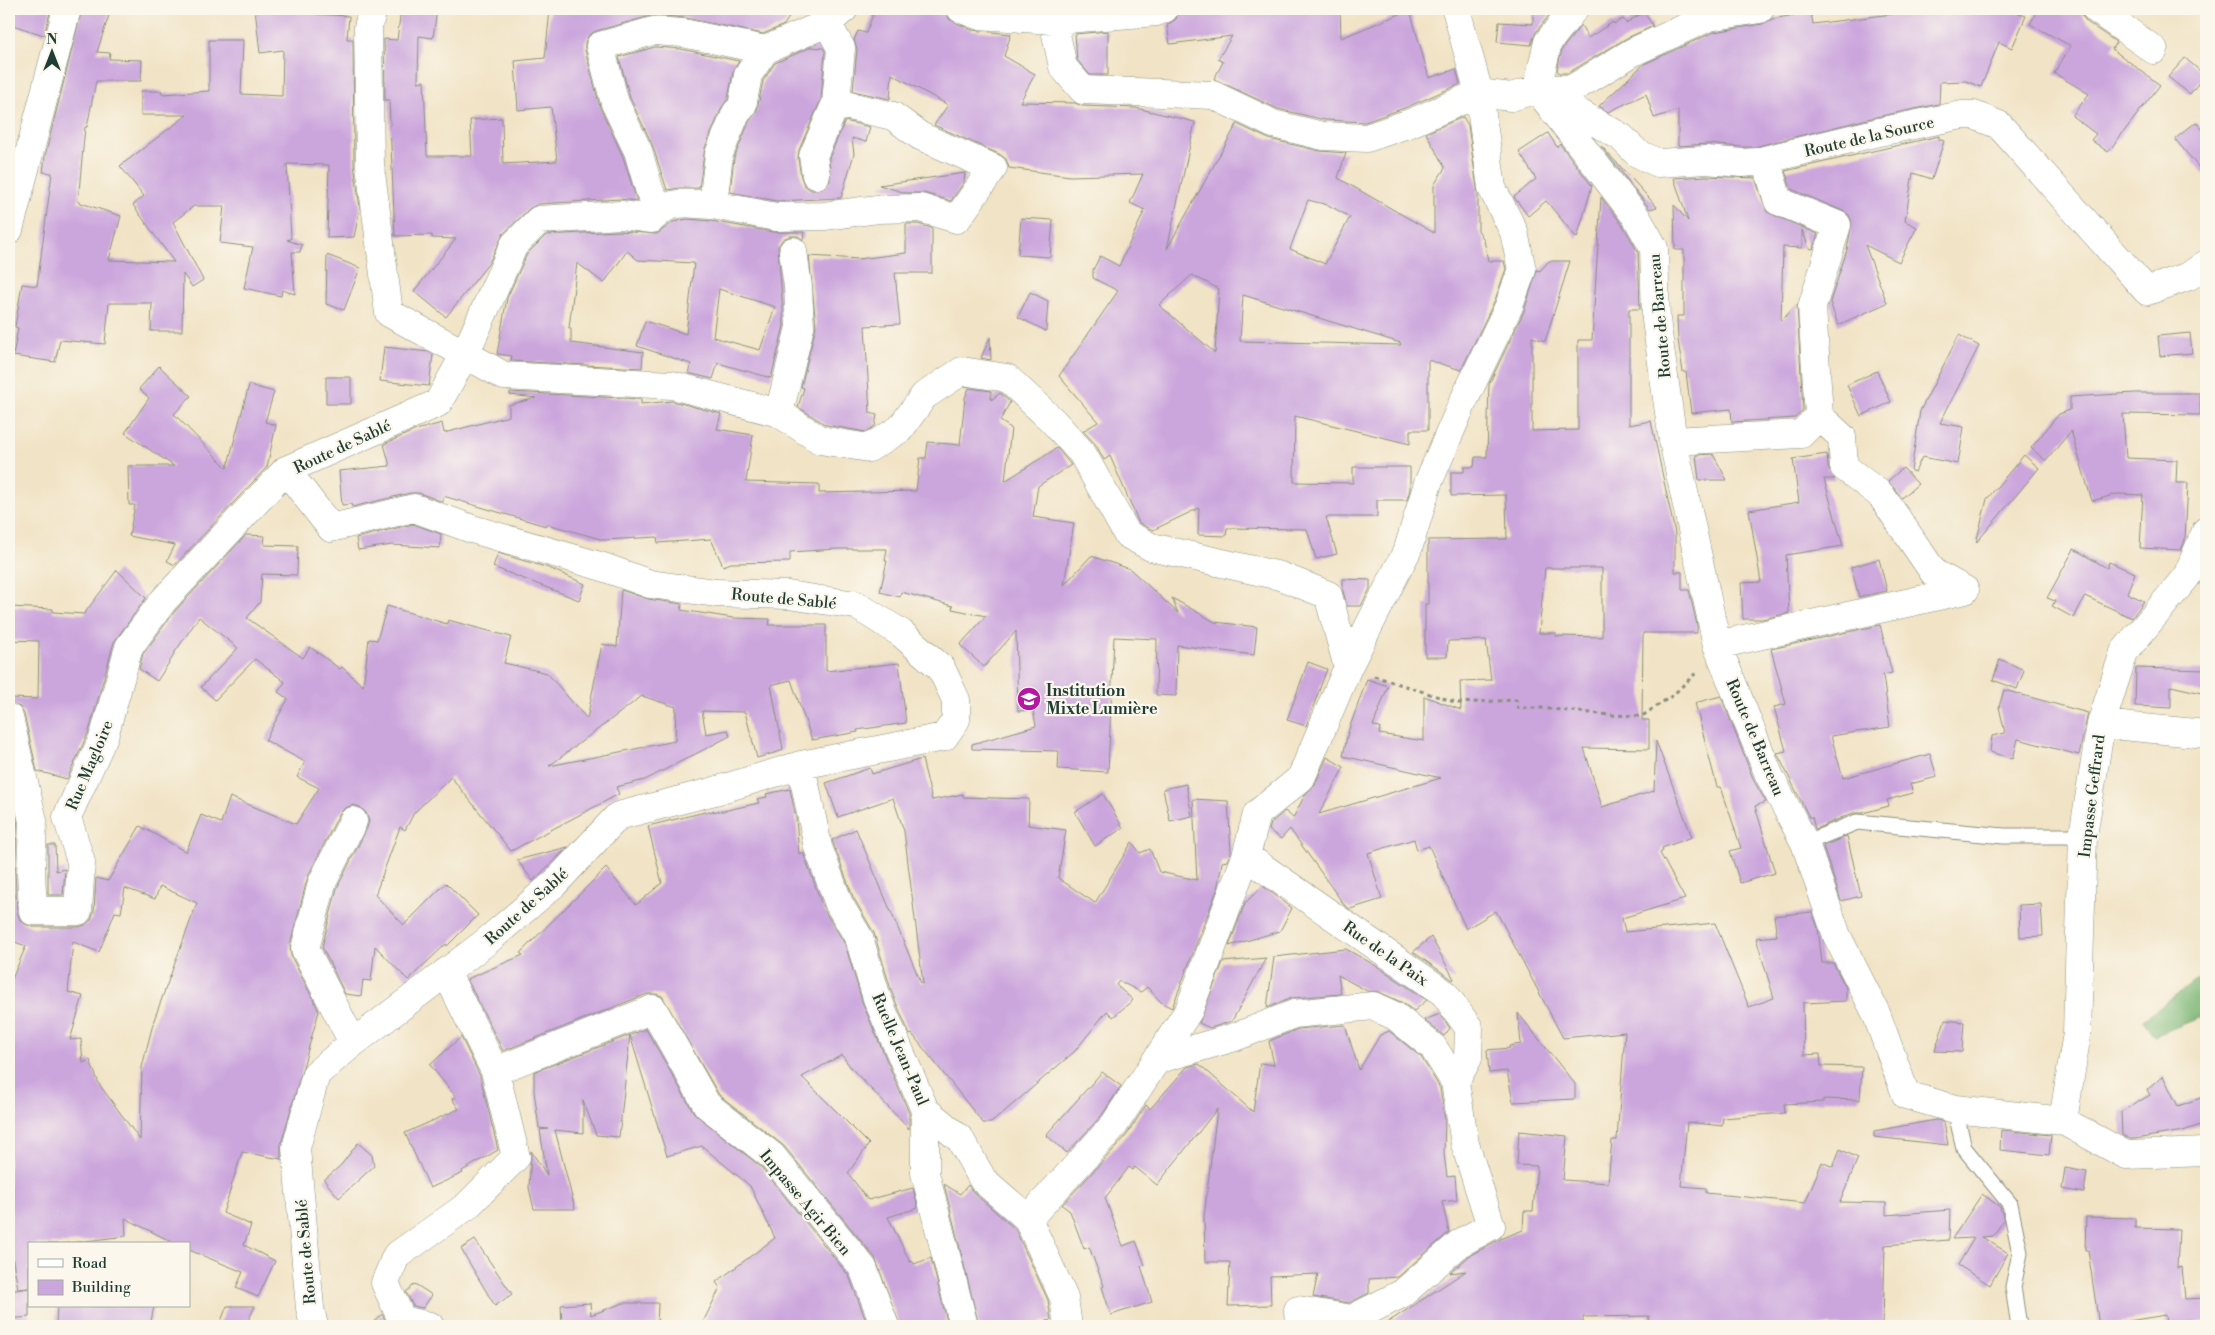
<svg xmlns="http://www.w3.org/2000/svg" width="2215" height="1335" font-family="'Libre Bodoni',serif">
<rect width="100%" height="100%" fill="#fbf7ec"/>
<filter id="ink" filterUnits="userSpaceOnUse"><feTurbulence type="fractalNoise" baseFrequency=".02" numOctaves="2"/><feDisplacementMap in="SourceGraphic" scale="10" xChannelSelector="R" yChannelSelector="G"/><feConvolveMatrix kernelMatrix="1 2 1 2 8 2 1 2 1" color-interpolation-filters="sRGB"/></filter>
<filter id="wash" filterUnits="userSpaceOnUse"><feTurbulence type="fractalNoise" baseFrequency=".0096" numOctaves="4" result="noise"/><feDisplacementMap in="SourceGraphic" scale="20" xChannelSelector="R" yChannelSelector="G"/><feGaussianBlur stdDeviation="1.12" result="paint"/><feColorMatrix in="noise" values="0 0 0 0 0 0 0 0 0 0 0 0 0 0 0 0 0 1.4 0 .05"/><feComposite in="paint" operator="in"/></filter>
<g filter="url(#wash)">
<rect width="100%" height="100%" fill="#f1e3c5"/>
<path fill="#7bb674" stroke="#4d7a54" d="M2206,973v42l-52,21 -11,-16z"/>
<g id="blocks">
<path fill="#cba6dd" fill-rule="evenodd" d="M9,9h42l-7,26 -35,-11z
M82,9h29l-14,43 13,1 -1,6 33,1 -1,21h-45l-9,46h-2l-7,75 43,14 -12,44 65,2 -41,-57 11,-9 -24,-30 67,-51h-46v-24h21v3l47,-3v-51h34l-2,54 41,2 1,-46 -23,3 -5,-44h55l4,5 35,2 -2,23h6l1,126 6,43 -6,29 -27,1 2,-73 -42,-1 4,75 -4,1 15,5 -2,7h-8l3,42 -13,-4 -1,6 -37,-8 9,-41 -33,-4 4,-37h-30l-21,16 30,58 -11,7 -9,-13 -1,57h-31l1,-28h-43l-4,41 -45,-4 -5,22 -42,-6 5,-28 -3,-1 7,-43 15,2 15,-113 -9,-1 2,-16z
M401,9h36l-4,29 -14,-2 -1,46 6,-1 3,75h45l-2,-36 32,-2 1,46 54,-3 -6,-54 -33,3 -3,-49 30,-3 5,-48 54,3v-4h190l-10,16 -21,9 -77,-16 -32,-3 -58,16 -7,4 -4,7v8l15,57 23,50 14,44 -17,-2 -82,5 -9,5 -26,25 -14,29 -43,54 -32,-26 42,-52 -24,-1v-3l-37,1 -6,-136h-4l-1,-61 13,1z
M875,9h68l3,1 3,9 23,11 39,4 -7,22 31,18 -15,28 55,1 7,3 54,2 59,14 -28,127 70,-125 32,15 51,12 26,2 -8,25 96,55v-48l11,-17 -19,-35 37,-16 5,8 10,70v35l6,10 4,21h16l2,8 -11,31 -34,70 -33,-10v70h-18v14l-115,-28 -1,66 59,1v-16h57v22l-3,11h-30v17h-51l11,37 -21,5 -9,-30 -80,-1 -1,8 -28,-1 1,-27 -46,22 -14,-7 -29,-67 -6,4 -8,-15 -13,-14 15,-9 -39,-46 59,-85 -25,-13v-8l7,-14 19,10 26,-56 -15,-7 13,-29 -73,2 -61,-8 -3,-9 -7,-5 -65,-29 14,-20 -56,-31 -2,25 -37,-8 4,-42 -3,-9 4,-9 8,2zM1308,200l20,5 22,12 -25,47 -35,-15zM1192,275l27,14 -4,64 -56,-48zM1243,295l158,48v2l-161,-4z
M1196,9h144l1,29 69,-28 19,68 27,-9 4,15 -53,23 -42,15 -40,-2 -47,-11 -64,-30 9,-17 -5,-3 14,-23 -62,8 -3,-19 9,-6 3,-8z
M1533,9h21l-18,23 -5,13 -34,-3 2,-20 34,2z
M1961,9h47l18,7 -14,32 -13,-6 -18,45 -15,-6 -26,1 -1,22 -63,13 -122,30h-12l-35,-3 -29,2v-36l-24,8 -8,-24 -38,18 -9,-6 45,-42 70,-32 48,-8 10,-5 39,-7 2,12 79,-10 -1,-3z
M2038,9h43l1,7 5,6 29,20 -4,7 48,36 -52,67 -17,-12 5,-6 -24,-18 17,-22 -35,-21 17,-27 -41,-22z
M1644,12l9,14 -28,13 -57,34h-9l-2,-3 5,-21 19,-24 7,13 25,-16 1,2 9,-5 3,4z
M1108,31v44h-18l-13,-15 -2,-26z
M655,47l26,2 58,12 -6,11 -5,27 -6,8 -17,41 -6,40h-20l-12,2 -15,-46 -22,-46 -11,-41z
M811,47l12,1 2,3 -4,48 -22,51 -1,8 3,19 3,8 7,5h8l6,-3 5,-6 -1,-23 16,-37 25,6 -4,15 -14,-4 2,16 -13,44 -64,3 -47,-9 4,-34 15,-36 8,-12 6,-29 12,-18z
M2185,58l20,17 -15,19 -22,-17z
M2196,122l10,12v42l-31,-37z
M1548,133l9,14 3,-3 32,42 -15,52 -31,-37 -18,15 -14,-19 22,-18 -17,-27z
M1939,136v3l5,2 -12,38 -19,-6 -8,48 12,6 -18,35 -34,-17 22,58 -49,22 -8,-23 17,-52 5,-28 -3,-7 -6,-4 -52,-22 -6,-18z
M1601,146l30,32 26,29 -7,2z
M965,173l-1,9 -13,19 -27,-8h-18l-27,-8z
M1706,176l49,2 12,34 51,22 -5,15 -4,-1 -7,-18v18l-19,-1 -2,74 16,-17 6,106 -8,8 -63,4 -1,-13 -40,4 -5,-41h-3l-5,-32 -1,-24h7v-66h-9l-1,-45 14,16 -14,-43z
M1601,197l23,30 14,25 2,57h-11v116l22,-4 24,112v39h7v18h7l8,35v8h-54l-1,87h7v29l-65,-1 18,59 52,-16 2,-50 36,96 -30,11 1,3 -3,2 25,46 -63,19 3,14 90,-9 34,84 25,-9 -18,-60 21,-2 -3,-20 38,-4 6,16 4,35h11l13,25v13l-43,2 1,52 16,-1 1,12 41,1 -2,33 -37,-1v3l-39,2 1,9 -62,5 -1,8 -35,-4 -6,64 25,2v5l99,10 17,-41 11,5 7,-18 18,9 -18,44 46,1v12l64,-5 -1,30 -64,5 -2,81h-235l1,-10 -66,1v6l-27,3h-174l84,-55 -16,2 19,-17 31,-17 23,-9 1,-19h9l4,-45 -20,-1 2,-34 48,5 -4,44 45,3 4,-43h5l8,-108 -62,6 -67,-127 -30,18 -37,-83 -12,4 -3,-11 -46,14 14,46 -32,10 -5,-3 -55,-77 -9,10 -12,-9 2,-7 14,-12 8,7 12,-23 10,-11 12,-27 17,10 -25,47 122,-36 -98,-22 5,-24 19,-53 21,7 -15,40 7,1 -1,7 45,7v-45l37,14 -1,-29 31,-1 -5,-40 -38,1 -1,16h-22v-53h3v-64l79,-1 -1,-44 -55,1v-24h13v-5h10l1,-10h12l2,-73 35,-73 13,-41 3,1 9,-10h21l-25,80 -13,-4v94l46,-1v-90h14zM1545,568h57v69l-46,-1v-3h-17z
M1021,218l32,2 -3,37 -32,-2z
M687,219l24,2 62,11h31l-1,8 -5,-4h-8l-7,3 -5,7 6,80 -13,52 -53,-15 -5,16 -25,-6 3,-9 -54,-18 8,-25 41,13 8,-71 -56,-3 -11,-9 -23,32 -27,-20 -8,65h2v15l72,9 -1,16 -131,-7 1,-5 -15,-2 10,-56 20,-44 19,-19 74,-4 37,3 16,-12zM719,289l56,18 -15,43 -47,-13z
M906,224h12l14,4v45h-37l5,51 -35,2 5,87 7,2 -2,11 -9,6 -40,-7 -28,-18 6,-19 -3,-1 15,-61 -7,-70 50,3 47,-6z
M327,255l33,13 -16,42 -18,-6z
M1030,292l18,9 -2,30 -28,-14z
M2190,333l2,20 -32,3 -2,-20z
M1959,335l20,11 -39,77 24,4 -6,37 -36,-7 -7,15 -4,-1 9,-60z
M990,337l1,23 -10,-2z
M384,347l45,5 4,3 -4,31 -49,-5z
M159,366l32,30 -17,18 53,54 22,-83 25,7 -9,30 11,3 -9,42 -92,98 -8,-4 8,-16 -46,-9 6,-31h-6l-1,-39h46l-49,-33 24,-35 -10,-9z
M1877,371l14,31 -30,14 -14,-31z
M326,377h25v27h-25z
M969,388l22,3v9l9,-7 10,9 -10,19 11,7 -6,53 52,-33 14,17 -33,21 -5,31 41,6 -10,62 27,-29 39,13 48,44 -6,-15 43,24 42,5 -3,28 -77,-10 -1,51 -20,-1 1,-56 -43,-2 -6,135 -50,-3 1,-18 -87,-2v-5l64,-18 -3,-16 -15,1 -2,-80 -32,36 -24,-22 26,-29 -34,-7 1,-3 -52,-14 -1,5 -20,-5 7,-31h-2l2,-12h-50l-47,3v10l-59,1 -8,3 -12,-27 -53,4 -1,-6 -53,3 -57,-16 -1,2 -103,-30v6l-24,-9h-9l-58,14 -1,-3 -9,1 -3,-34 51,-5 -6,-22 32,-14 26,-7 2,10 65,-17v-11l27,-7 -26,-3v-3l131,7v5l31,-3 49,13 -4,15 36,6 -7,47 73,2v9l97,-2 4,-33h6l2,-16 32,3 5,-47z
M2135,393h65v22l-77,-1 3,44 51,2 -1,23h12l-3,57 -4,10 -41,-2 3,-53 -26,-1 -25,7 -21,-70 -25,30 -15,-13 28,-34 11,-4v-13z
M1713,454l14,26h-28l-3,-25z
M1827,454l1,14 7,11h-11l19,67 -57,9 3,58 -27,6h-19l-2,-36 20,-1 -12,-72 50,-8 -6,-43z
M2024,455l15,13 -63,75 11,-44z
M1903,468l15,16 -16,14 -14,-17z
M413,524l28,10 -1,14 -48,-3 -34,5 -2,-12z
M246,535l19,1 -1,9 34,1 -1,29 -35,-1 -2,28 -13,16 56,40 7,-11 30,22 2,-2 21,19 6,-47 8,1 10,-34 60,18 1,-4 63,17 -7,26 43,10 40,46 15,-75 15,3 4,-57 27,9 34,5 -1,6 52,8 37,1 -1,6h57v46l73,-8 7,60 -49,7 1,2 -46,8 -21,-60 -20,5 12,64 -2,2 -24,7 -12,-46 -43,-1 4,23 22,-4 2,6 -85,44 -29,7 3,7 -108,57 -60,-74 -37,36 -9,17 -5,-3 -25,68 29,30 42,-42 32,32 -31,31 -1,-2 -38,36 -33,-34 -4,35 -8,-1 -2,16 -16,-2 -23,-47 15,-59 30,-60 2,-7 -3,-8 -6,-6 -7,-2 -8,3 -6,6 -31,62 -18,69 1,11 28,55 -38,133v15l-39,-7 -19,61 28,12 -7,20 31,16 -17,36 -22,-9 7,-16 -54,-22v-6h-13l-51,-26 1,18 -64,8h-33v44l-11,1 -9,-50v-253l17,-40 -17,-6v-143l2,-1 6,26 -2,50 2,40 3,8 5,4 8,3h45l7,-2 6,-5 3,-8 2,-34 12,3 32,-55 46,26 15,-37 20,8 9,-26 66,27 23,-36 -22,-11 8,-15 -40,-22 23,-41 -10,-7 7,-10 -30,-23 -40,41 -14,-13 37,-39 -39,-31 -26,38h1l-17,26 -18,-12 4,-15 32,-43zM642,696l34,11 -1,34 -126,25zM160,886l37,17 -43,117 -12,47 -2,73 -41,-56 -9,-24 -7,3 -2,-24 -11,1 13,-44 -15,-4 5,-50 26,10 16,-40 6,1 4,-25 30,11z
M2074,549l33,19 2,-6 26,11 -8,20 17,8 -12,17 -47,-22 -11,22 -22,-12 3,-5 -8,-3z
M498,553l51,15 36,16 -6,16 -86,-33z
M1879,559l8,32 -28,6 -8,-30z
M117,570l29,28 -32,44 -25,89 -22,48 -30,-8 -13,-57 -4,-7 -11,-4v-5l29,1 1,-58 -30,-1v-33l44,2v3l31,2z
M1343,579l27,1v9l-9,17h-14l-4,-15z
M1880,625l12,48 -9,2 7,52 -59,9 12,42 87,-24 7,23 -27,7 3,9 -26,7 2,6 -26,7h-10l-38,16 -3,-12h-3l-32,-64 9,-2 -12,-44 12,-3 -15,-55z
M2000,659l24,11 -7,19 -24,-9z
M1308,662l19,7 -21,57 -19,-6z
M2136,668l70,2v24l-35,-8v22l-36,-2z
M2004,690l84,23 -9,42 -61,-16 -5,20 -23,-7 2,-16 13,-3 -6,-26z
M1721,696l33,85 12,21 -11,4 20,67 -35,10 -10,-32 11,-3 -20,-61h-4l-22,-84z
M922,759l10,41 31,-6v3l66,2 -1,26 38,5 -8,48 37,25 37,-61 8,11 10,-4 9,23 38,8 -4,-81 35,2 3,51 -4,9 -5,1 -5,28 -45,118 -10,-5 -15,-16 -6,5 -22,-11 -3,4 17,15 -20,17 -6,-6 -33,41 -83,71h-8l-71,-89 -2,1 -18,-42 -18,-60 -21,-36 -21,-57 24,-11 65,154h2l-19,-152 -11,-33 -55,19 -12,-34 44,-15 2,6z
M1186,784l6,32 -22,5 -7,-32z
M790,789l6,29 3,36 4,-2 21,58 21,34 18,60 46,109v16l-58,-61 -9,-13 -40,22 67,67 -21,29 20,27 45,-12 5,20 -30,9 22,45 2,-1 2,3 17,-6 16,63 -15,5h-32l-25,-68 -91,-112 -65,-51 -57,-99 -7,-2h-8l-144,57 -36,-72 56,-24 -3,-2 86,-85 30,37 26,-22 -14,-57 57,-14 18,-1 36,-8 -2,-4 10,-2 -1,-3z
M1103,794l20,34 -28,18 -20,-34z
M1847,836l14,60 -20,5 -18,-55z
M48,845h7l1,26 9,-2 -2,26h-15z
M568,847l-35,34 -16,-21z
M1263,886l29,22 -12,23 -51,15 16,-43z
M2041,904l2,32 -23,1 -1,-32z
M1431,937l23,42 -1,1 -40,-28z
M1346,949l32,18 49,33 -13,11 -13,-9 -22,-10 -12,-1 -29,-16 3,19 -49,4 -25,10 7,-51z
M1266,958l-34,63 -22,7 -11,-5 24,-61z
M1518,1013l57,71v15l-62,3 -6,-31 -18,2 -2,-23 23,-2 -1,-2 12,-2z
M1440,1014l10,14 -6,8 -20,-16z
M1945,1020l19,2 -2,30 -27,-1z
M1345,1025l14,45 21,-35 9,-4 32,26 19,31 5,32 -1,34 3,23 8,-1 2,24 -15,2 7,30 -51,45 -29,2v14l-20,10 -36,-6 5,-23 -48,2 1,29 -43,1 2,-44h-25l-1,-45 13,-108 -60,76 -22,-18 -2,3 -4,-3 -24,31 18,48 13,-5 9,24 -4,1 11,36 -41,13 -9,-28 2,-1 -15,-39 -5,2 -14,-38 -8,-6 64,-69 20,-31 4,4 37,-42 12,-3 54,48 7,-49 14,2 -5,-24 29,-12z
M646,1029l48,84 67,54 88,109 19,50h-167l19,-38 -4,-6 59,-44 -25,-52 -48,-40 -35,10 -37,-121z
M630,1035l-11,102 -23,-2 -13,-35v33l-28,-3 20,79h-41l-5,-21 2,-37 16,24 -7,-45 8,-1 -9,-1 -5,-37v-19z
M461,1037l19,39 18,74 -36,21 1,2 -33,15 -25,-55 54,-24 -7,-10 4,-2 -26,-32z
M1102,1072l19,14 -19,29 -35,38 -21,-18z
M2163,1076l15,30 28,-10v27l-23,8 -48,8h-5l-8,-4 -1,-23 29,-17 -3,-5z
M1936,1120l8,2 4,23 -74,-8v-6z
M2001,1130l50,5 -2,20 -49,-5z
M358,1143l14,12 2,11 -35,32 -15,-18 17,-15z
M2065,1168l22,4 -3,21 -22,-4z
M944,1184l16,10 8,-9 5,7 42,37 33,71 3,20 -24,6h-48z
M1982,1194l18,13 4,13 -11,16 -11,1 26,16 -18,32 -32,-20 16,-27 -22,1z
M2086,1217l49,1v10l44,1 -2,39 5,-1 3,32 21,-1v24h-9v4h-31l-1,-11 -66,11 -11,-76h-3z
M475,1240l37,54 -17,12 -34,-57z
M415,1284l17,11 -9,13 -10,-2 -7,-14z
M29,1288v29l-20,2v-28z
M590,1303l1,12 32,-12h35l-1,23h-95l-1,-21z
M57,1306h97l-4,20h-94z
M227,1306h28l-9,20h-27z
M382,1314l6,12h-19z"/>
</g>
</g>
<g filter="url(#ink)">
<use href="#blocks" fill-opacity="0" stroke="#88907c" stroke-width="1"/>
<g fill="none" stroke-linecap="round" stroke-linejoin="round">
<g stroke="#88907c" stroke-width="17">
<path id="lane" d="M1805,843l52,-21 147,14h79
M1955,1109l9,39 46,56 10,49 -7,34 6,39"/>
</g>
<g stroke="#88907c" stroke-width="29">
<path id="street" d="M961,9l16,6 76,5 104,-8 7,-3
M2096,9l58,41
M1053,20l10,47 20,23 130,5 60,29 50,12 44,2 46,-16 66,-29 32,4 26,-8h35l61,-37 76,-35 51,-8
M827,23l-62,27 -17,25 -6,32 -6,6 -17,41 -6,51c-25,-1 -43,-7 -61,14l-31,-4 -82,5 -25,25 -49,109 39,22 168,9 107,28 41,27 49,8 31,-19 24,-33 38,-25 45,7 46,43 29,32 45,81 24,13 129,29 48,19 20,72
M1537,89l100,129 17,30 2,72 17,121 44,204 52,130 36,68 32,93 39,77 30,82 49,14 108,12 63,34 80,-3
M1537,89l11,-47 26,-33
M1550,96l71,41 16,16 21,10 48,-3 36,3 14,-1 123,-30 83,-17h12l25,10 148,166 42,-15 17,-12
M816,175l-3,-19 23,-53
M713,205l63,12 48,-1 54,-7 42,-1 37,11 36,-51 -73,-32 -27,-20 -57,-13 5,-55 -14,-25 17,-14
M660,210l-10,-18 -12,-41 -23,-48 -15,-57 53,-15 30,2 82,17
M9,230l58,-221
M779,413l21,-86 -2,-40 -5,-36
M1819,416l23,21 2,30 37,28 53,78 31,17
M1673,441l128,-7 18,-18 -7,-109 25,-82 -59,-24 -12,-41
M1717,645l248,-55
M9,718l24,103 -2,52 2,38h45l3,-49 -14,-45 37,-81 25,-89 34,-46 123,-131
M2101,724l105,10
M801,765l17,82 21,57 20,34 18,60 48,112 35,29 23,41 45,39 36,79 4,28
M1246,856l198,137 25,35 -1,30 -13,24
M353,1043l-48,-94 17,-66 31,-62
M1159,1059l76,-22 59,-23 79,-8 22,10 38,31 22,35 10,62 26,82 -31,17 -57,50 -51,26 -54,-9 1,16
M495,1071l158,-62 54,96 65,51 91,112 22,58
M925,1110v63l39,153
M2063,1121l14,-88 6,-197 18,-112 23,-72 63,-76 19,-45
M1028,1219l86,-94 75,-115 57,-154 11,-42 44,-36 47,-111 60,-118 20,-66 35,-81 46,-96 13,-36 -8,-38 -22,-44 -13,-95 -23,-84
M314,1326l-4,-18 -14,-160 20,-74 37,-31 133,-101 69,-59 63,-67 97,-25 86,-26 143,-28 12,-17v-20l-15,-32 -40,-35 -45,-28 -68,-10 -72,-2 -66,-9 -47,-17 -131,-38 -58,-21 -83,20 -45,-58 152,-67 27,-49 -76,-41 -19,-148 -2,-138 5,-18
M430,1326l-28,-6 -17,-37 11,-27 71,-50 49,-49 -21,-86 -49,-99"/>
</g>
<path stroke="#88907c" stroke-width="3" stroke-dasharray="4 4" stroke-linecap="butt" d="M1374,676l84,27 58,-3 2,8h23l69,7 32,1 31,-21 25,-24"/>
<use href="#lane" stroke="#fff" stroke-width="15"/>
<use href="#street" stroke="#fff" stroke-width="28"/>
</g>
</g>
<defs>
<g id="school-disc" transform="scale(1.25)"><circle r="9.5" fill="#b5179e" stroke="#fbf7ec"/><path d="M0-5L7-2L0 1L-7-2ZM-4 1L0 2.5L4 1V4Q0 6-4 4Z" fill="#fff"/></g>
</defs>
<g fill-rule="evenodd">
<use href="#school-disc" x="1029" y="699"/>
</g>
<g text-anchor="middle" stroke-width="4.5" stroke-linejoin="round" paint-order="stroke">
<g font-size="16" fill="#1f3d34" stroke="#fbf7ec">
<text transform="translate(1869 136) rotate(-13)" y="6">Route de la Source</text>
<text transform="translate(1659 316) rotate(-95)" y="6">Route de Barreau</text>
<text transform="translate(342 446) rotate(-25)" y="6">Route de Sablé</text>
<text transform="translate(784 598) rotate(5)" y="6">Route de Sablé</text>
<text transform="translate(1756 737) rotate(67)" y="6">Route de Barreau</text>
<text transform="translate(89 765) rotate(-67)" y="6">Rue Magloire</text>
<text transform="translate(2091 796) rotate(-83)" y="6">Impasse Geffrard</text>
<text transform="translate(526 906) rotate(-42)" y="6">Route de Sablé</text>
<text transform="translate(1386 953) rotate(35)" y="6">Rue de la Paix</text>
<text transform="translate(901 1049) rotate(67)" y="6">Ruelle Jean-Paul</text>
<text transform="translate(806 1202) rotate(50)" y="6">Impasse Agir Bien</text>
<text transform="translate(305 1252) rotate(-95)" y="6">Route de Sablé</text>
</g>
<g font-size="16" font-weight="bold" fill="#1f3d34" stroke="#fbf7ec" text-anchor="start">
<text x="1046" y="696">Institution<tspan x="1046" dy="18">Mixte Lumière</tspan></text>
</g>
</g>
<rect width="2215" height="1335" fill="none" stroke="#fbf7ec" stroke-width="30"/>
<rect x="28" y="1242" width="162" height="65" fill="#fbf7ec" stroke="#a3ada2"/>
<rect x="38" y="1259" width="25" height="8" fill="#ffffff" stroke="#a3ada2"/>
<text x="72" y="1268" font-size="15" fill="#1f3d34">Road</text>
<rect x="38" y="1280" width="25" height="15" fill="#cba6dd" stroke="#a3ada2"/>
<text x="72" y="1292" font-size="15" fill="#1f3d34">Building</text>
<g transform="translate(52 52)" stroke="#fbf7ec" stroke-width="4" paint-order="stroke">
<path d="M0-4L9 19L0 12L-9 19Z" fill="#1f3d34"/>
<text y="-8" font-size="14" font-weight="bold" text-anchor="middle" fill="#1f3d34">N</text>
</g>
</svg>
